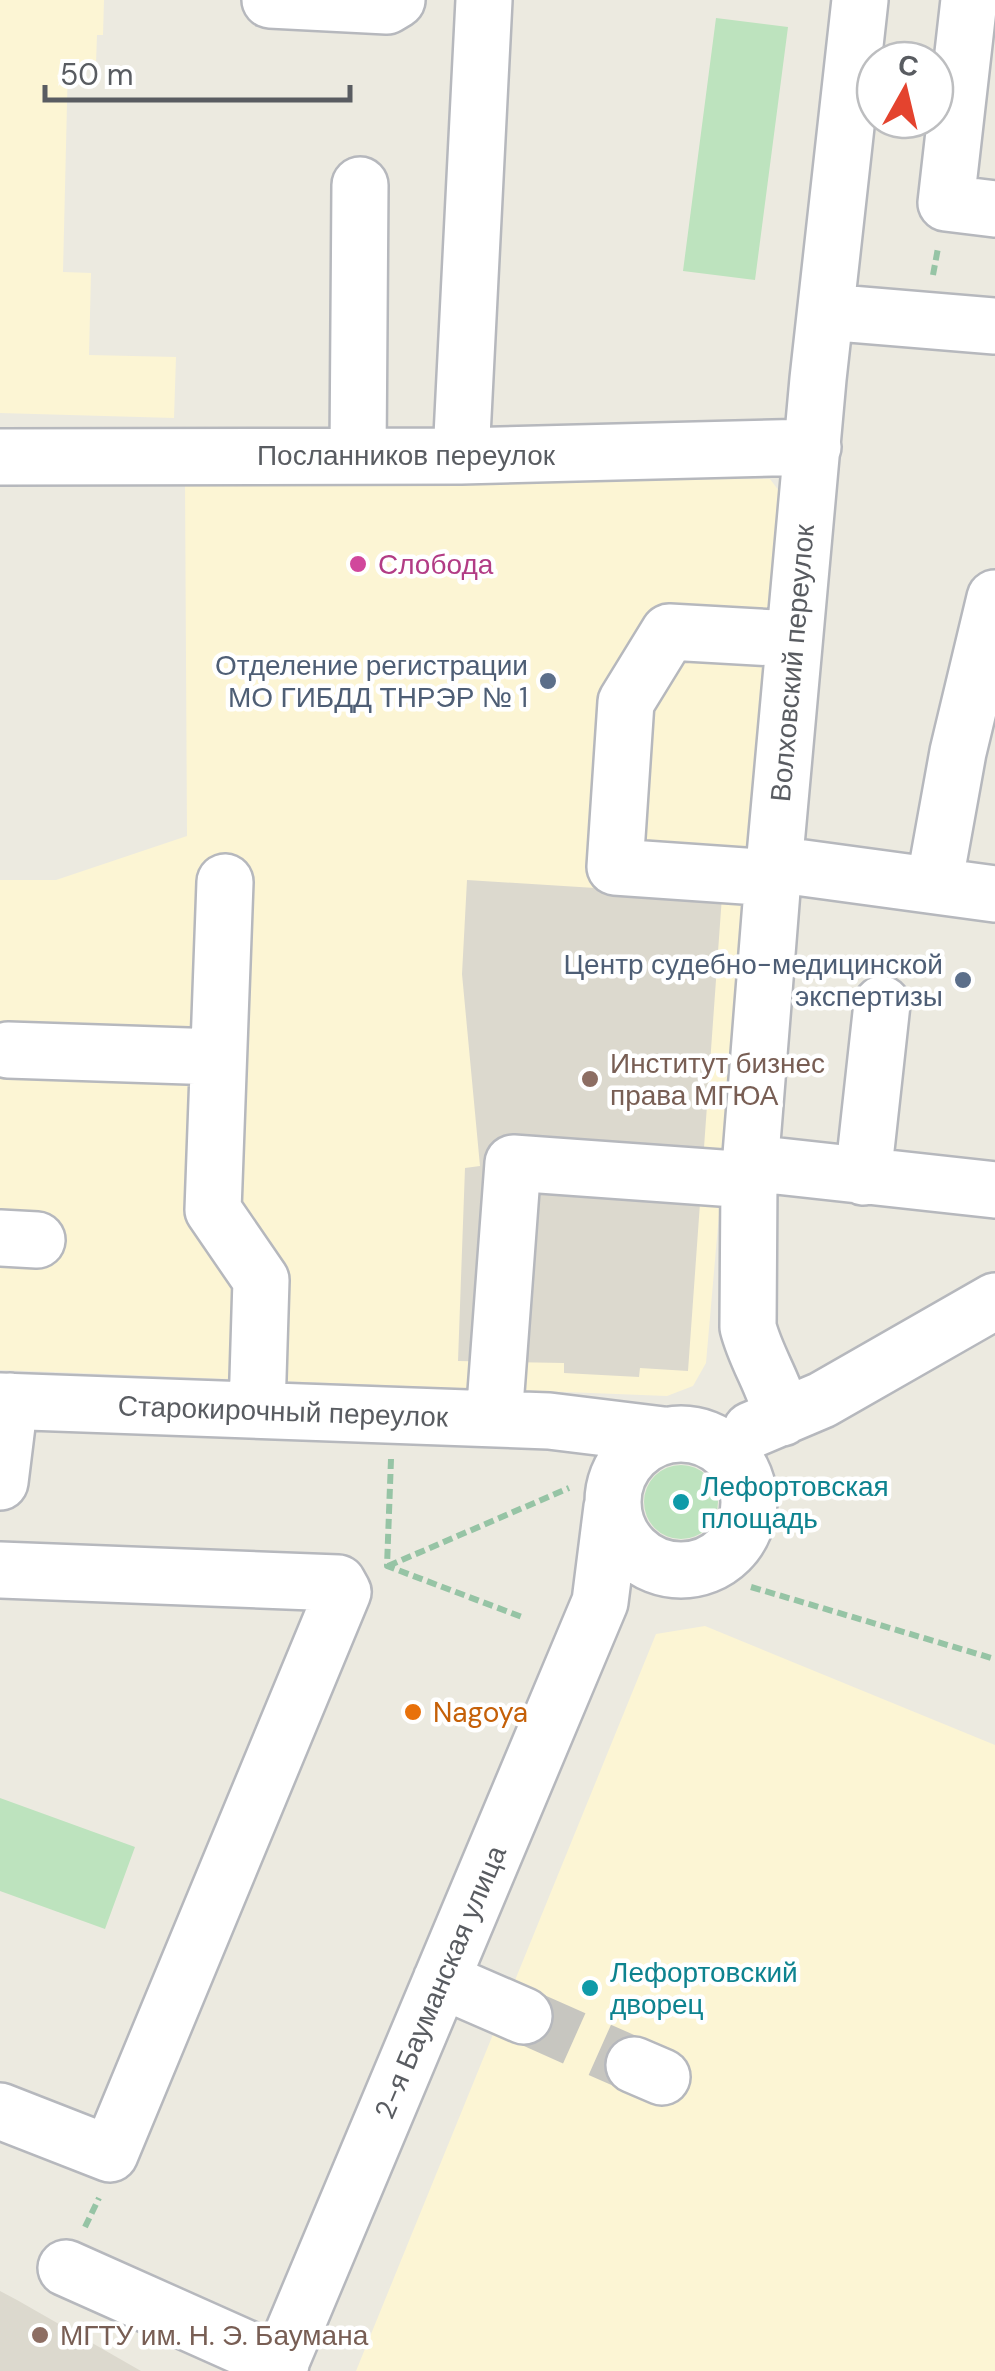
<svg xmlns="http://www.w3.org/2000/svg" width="995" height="2371" font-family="'DM Sans',sans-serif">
<rect width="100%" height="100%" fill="#eceae0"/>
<path fill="#fcf5d4" d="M0,0h104l-1,35h-6l-1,28 -28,-1 -5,210 28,1 -2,82 87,2 -2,61 -174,-5z
M770,479l12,16 -76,868 -13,23 -26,10 -667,-26v-490h56l131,-44 -2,-354z
M705,1626l290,119v626h-639l300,-737z"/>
<path fill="#dcd9ce" d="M467,880l255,16 -34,475 -48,-3 -1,9 -75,-4v-10l-106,-2 7,-193 15,-2 -18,-192z
M0,2291l17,9 124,71h-141z"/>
<path fill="#bde3be" d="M716,18l72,9 -33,253 -72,-9z
M644 1502a37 37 0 1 1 74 0a37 37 0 1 1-74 0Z
M0,1798l135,49 -30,82 -105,-38z"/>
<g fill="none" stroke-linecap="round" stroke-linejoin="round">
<path stroke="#c7c6c0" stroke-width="55" stroke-dasharray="55 28" stroke-linecap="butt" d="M524,2016l110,49"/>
<g stroke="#b6b8bd" stroke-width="60">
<path id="minor" d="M270,0l117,6 10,-6
M969,0l-23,203 49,6
M826,312l169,14
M358,456l2,-271
M461,456l23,-456
M0,457l461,-1 352,-9
M774,864l221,30
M773,878l-158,-11 11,-165 43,-70 124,7
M225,882l-12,328 48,70 -4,130
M934,885l24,-133 37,-154
M8,1050l210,7
M751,1163l244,27
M863,1177l19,-173
M0,1238l37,2
M0,1401l549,20 114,14
M782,1418c-6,-32 -26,-59 -34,-91l1,-147 24,-302 45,-499 42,-379
M494,1419l19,-256 236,17
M751,1430l71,-30 173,-99
M613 1502a68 68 0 1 1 136 0a68 68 0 1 1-136 0Z
M0,1482l10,-81
M0,1570l338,13 5,9 -233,562 -110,-43
M441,1980l83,36
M634,2065l28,12
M66,2268l215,96
M277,2371l323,-769 12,-95"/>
</g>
<path stroke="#96c4a5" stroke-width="6" stroke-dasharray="10 5" stroke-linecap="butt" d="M933,275l5,-27
M391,1459l-4,107 135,51
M388,1566l181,-78
M751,1587l244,72
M85,2227l14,-29"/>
<use href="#minor" stroke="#fff" stroke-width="55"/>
</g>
<circle fill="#d1479c" stroke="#fff" stroke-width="4" cx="358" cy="564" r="10"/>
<g fill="#5c6f8a" stroke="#fff" stroke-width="4">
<circle cx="548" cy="681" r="10"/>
<circle cx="963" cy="980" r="10"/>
</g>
<g fill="#8d6e63" stroke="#fff" stroke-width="4">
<circle cx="590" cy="1079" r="10"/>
<circle cx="40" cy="2335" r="10"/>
</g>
<g fill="#0f9aa8" stroke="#fff" stroke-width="4">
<circle cx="681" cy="1502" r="10"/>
<circle cx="590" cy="1988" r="10"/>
</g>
<circle fill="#e8710a" stroke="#fff" stroke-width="4" cx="413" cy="1712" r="10"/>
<g text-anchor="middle" stroke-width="9" stroke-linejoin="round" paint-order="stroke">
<g font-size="28" fill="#595c61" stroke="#fff">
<text x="406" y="465">Посланников переулок</text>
<text transform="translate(792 663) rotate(-85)" y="10">Волховский переулок</text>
<text transform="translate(283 1411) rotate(2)" y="10">Старокирочный переулок</text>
<text transform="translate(440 1982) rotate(-67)" y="10">2-я Бауманская улица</text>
</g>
<g font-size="28" fill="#b23c85" stroke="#fff" text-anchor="start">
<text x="378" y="574">Слобода</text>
</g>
<g font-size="28" fill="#4e5e75" stroke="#fff" text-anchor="end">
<text x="528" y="675">Отделение регистрации<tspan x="528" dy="32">МО ГИБДД ТНРЭР № 1</tspan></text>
<text x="943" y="974">Центр судебно-медицинской<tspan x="943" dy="32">экспертизы</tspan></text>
</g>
<g font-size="28" fill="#785e54" stroke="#fff" text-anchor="start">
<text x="610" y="1073">Институт бизнес<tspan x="610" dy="32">права МГЮА</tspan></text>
<text x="60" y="2345">МГТУ им. Н. Э. Баумана</text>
</g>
<g font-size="28" fill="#0d838f" stroke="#fff" text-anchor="start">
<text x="701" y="1496">Лефортовская<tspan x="701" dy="32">площадь</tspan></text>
<text x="610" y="1982">Лефортовский<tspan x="610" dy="32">дворец</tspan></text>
</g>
<g font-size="28" fill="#c56008" stroke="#fff" text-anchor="start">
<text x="433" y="1722">Nagoya</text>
</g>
</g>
<g transform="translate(905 90) rotate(8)"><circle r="48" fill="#ffffff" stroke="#bdbec0" stroke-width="2.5"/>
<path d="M0-8L18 38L0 25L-18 38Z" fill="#e4432e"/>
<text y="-15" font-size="28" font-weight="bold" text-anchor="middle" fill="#595c61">С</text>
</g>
<path d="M45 85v15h305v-15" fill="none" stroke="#595c61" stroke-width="5"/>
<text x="60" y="85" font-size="30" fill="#595c61" stroke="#ffffff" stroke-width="8" paint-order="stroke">50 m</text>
</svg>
